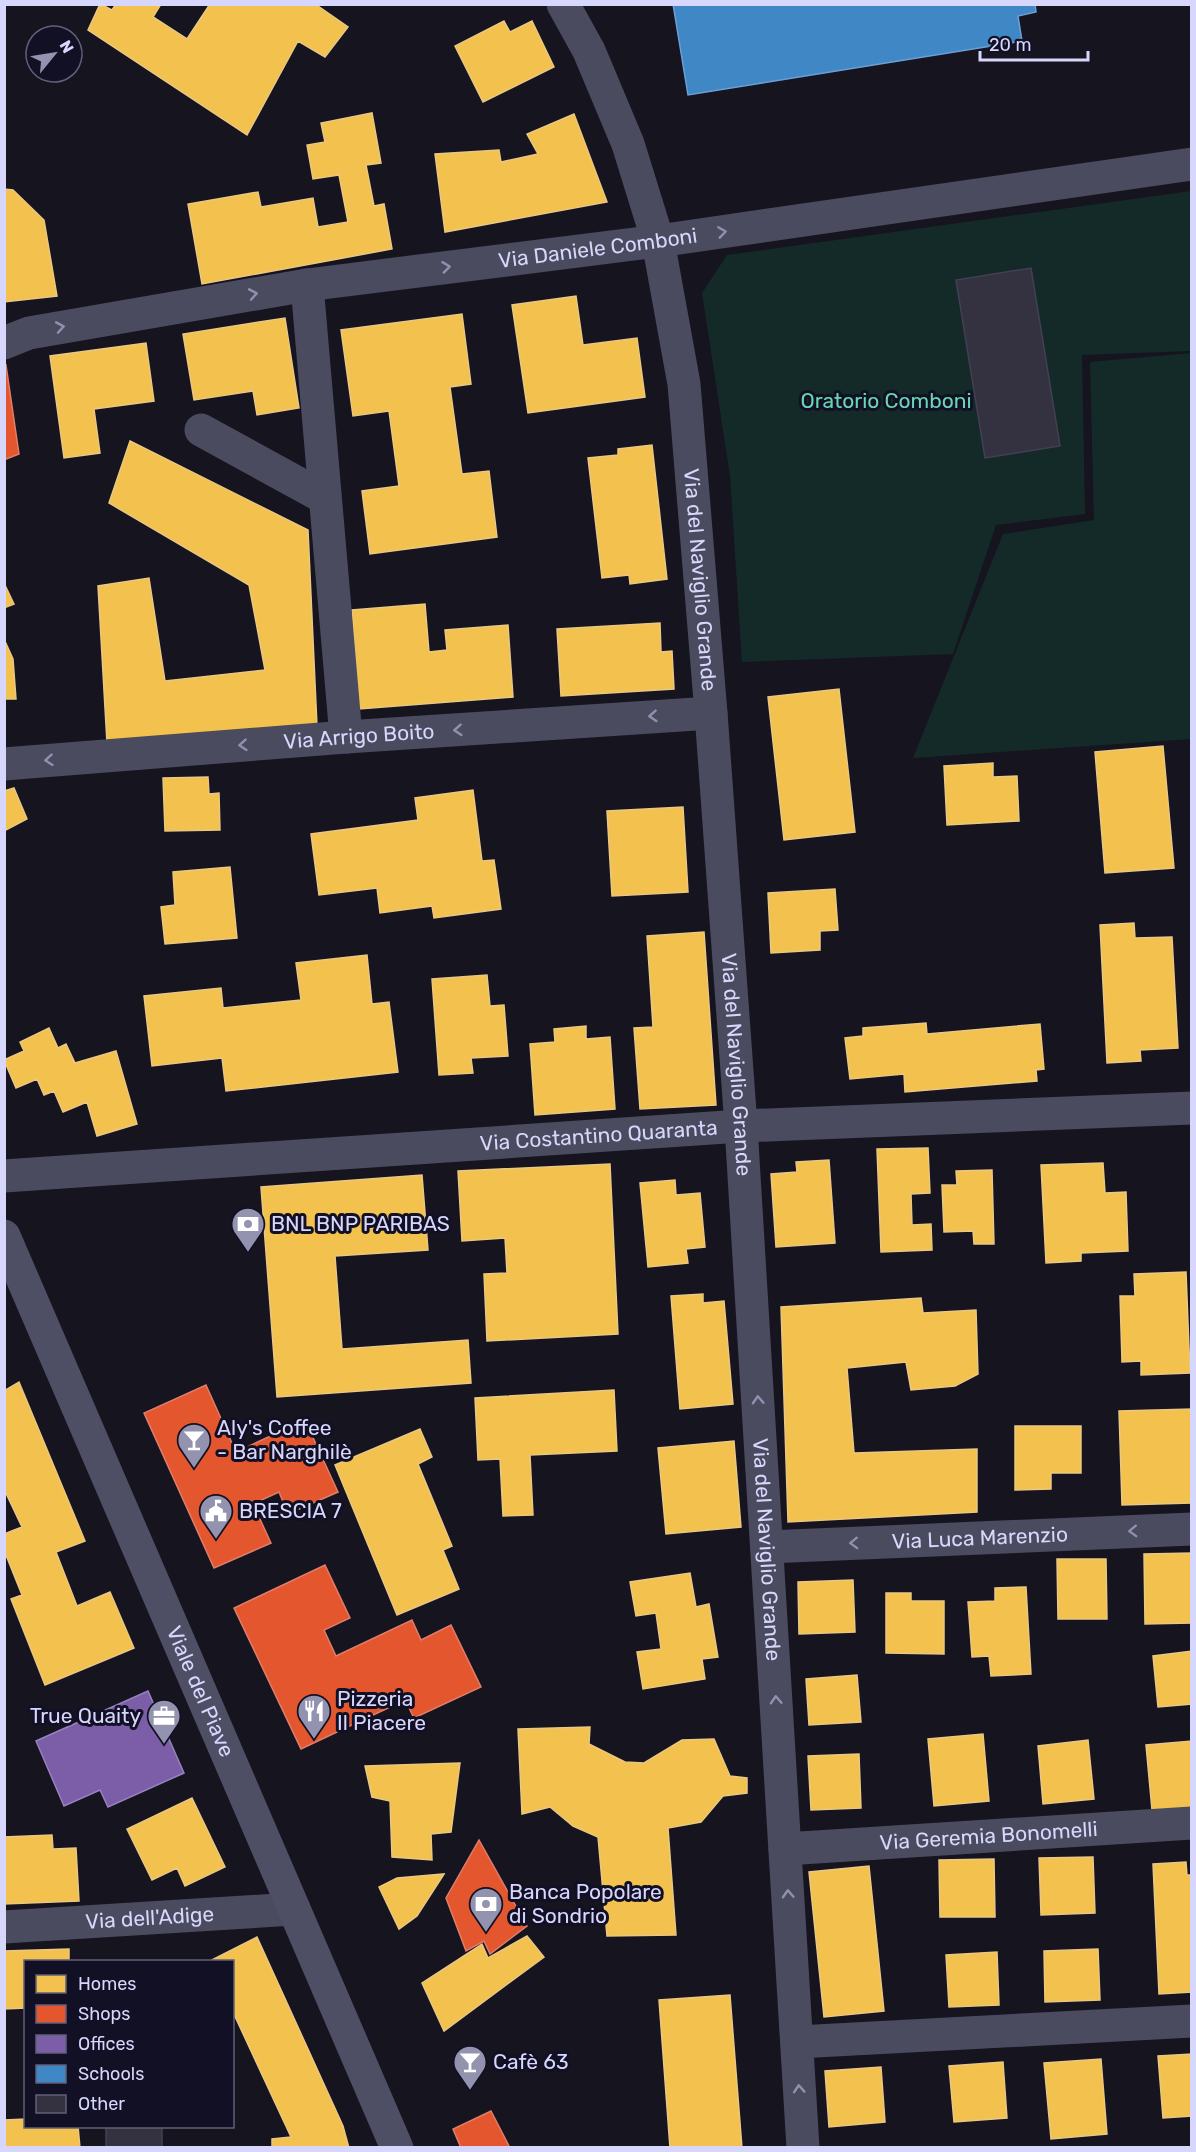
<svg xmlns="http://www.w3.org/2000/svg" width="1196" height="2152" font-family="Rubik,sans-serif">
<rect width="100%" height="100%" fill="#16141f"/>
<path fill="#142a29" d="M1191,191v160l-109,4 3,159 -89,11 -43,129 -211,8 -12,-186 -28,-183 25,-38z
M1191,353v386l-278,19 90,-224 91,-14 -4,-158z"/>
<path fill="#f2c14e" stroke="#eac782" stroke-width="1.5" d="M100,4l12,6 4,-6h45l-8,13 34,22 23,-35h105l33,23 -23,30 -27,-16 -51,94 -159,-105z
M504,21l6,11 22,-11 22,46 -71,35 -28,-56z
M372,113l9,50 -15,2 8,41 10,-2 8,45 -190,35 -14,-80 70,-12 3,15 52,-9 5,29 30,-5 -9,-47 -26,4 -6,-34 18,-3 -4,-19z
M574,114l33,88 -162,30 -10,-78 64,-4 2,12 37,-8 -11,-20z
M4,189l9,1 31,30 13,76 -53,6z
M576,296l7,49 54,-7 8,59 -117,16 -16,-108z
M462,314l9,70 -21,3 12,87 27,-3 8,66 -127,17 -8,-63 37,-5 -10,-75 -36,5 -12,-86z
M285,318l14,90 -42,7 -4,-24 -59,9 -11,-66z
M146,343l8,58 -60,8 6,44 -36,5 -14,-102z
M130,441l178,89 9,196 -210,17 -9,-157 51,-8 16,103 100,-11 -16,-85 -140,-82z
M652,445l15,134 -37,5 -1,-9 -27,3 -14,-120 30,-3v-6z
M4,583l10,21 -10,4z
M425,604l4,48 18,-2 -2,-20 63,-5 5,72 -154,12 -7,-99z
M660,623l1,29 11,-1 2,38 -113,7 -4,-67z
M4,639l9,20 3,40h-12z
M839,689l16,143 -71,8 -16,-143z
M1163,746l11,122 -69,5 -10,-121z
M993,763v14l24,-1 2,45 -72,4 -3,-59z
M208,777l1,17 10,-1 1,37 -55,1 -2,-53z
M14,788l13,31 -23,12v-40z
M473,790l9,71 12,-1 7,49 -67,9 -2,-12 -52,7 -3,-25 -58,7 -8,-61 107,-14 -3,-22z
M683,807l5,85 -76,4 -5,-85z
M230,867l7,71 -72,6 -4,-37 14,-2 -2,-33z
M835,889l3,41 -18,1v19l-49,3 -3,-60z
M1134,923l1,15 37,-1 6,111 -38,2 1,11 -34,2 -7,-138z
M704,932l12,173 -76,4 -6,-81 19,-1 -6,-91z
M367,955l5,49 17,-2 9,70 -172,19 -4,-33 -70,8 -8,-70 77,-8 2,20 78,-8 -5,-37z
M487,975l3,31 14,-1 4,51 -37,2 2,15 -34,2 -7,-96z
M926,1023l1,11 113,-10 4,45 -8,1 1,11 -132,11 -1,-18 -54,5 -5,-41 18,-2v-8z
M586,1026v13l24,-2 5,72 -80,6 -5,-71 25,-2 -1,-13z
M49,1028l9,20 8,-4 9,19 41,-12 21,73 -40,12 -10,-34 -24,10 -9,-21 -10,4 -7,-16 -21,9 -12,-28 20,-9 -4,-9z
M928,1148l2,45 -19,1 1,31 19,-1 1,26 -51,2 -4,-103z
M829,1160l6,83 -59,4 -5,-73 26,-2 -1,-10z
M1103,1163l2,30 21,-1 2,59 -47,2v8l-35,2 -5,-98z
M610,1164l8,170 -131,7 -3,-67 23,-1 -2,-35 -43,3 -4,-70z
M992,1170l2,74h-20l-1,-13 -29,1 -2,-47h15l-1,-14z
M422,1175l6,75 -93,6 7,93 126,-9 3,43 -194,14 -16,-210z
M675,1180l1,15 24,-2 5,54 -19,2 2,14 -40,4 -8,-84z
M1186,1272l4,101 -49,2v-14l-19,1 -2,-66h15l-1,-22z
M703,1294v9l21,-2 9,103 -53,5 -9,-113z
M921,1298l2,15 53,-3 2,64 -23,12 -44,4 -5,-28 -59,6 7,85 123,-4v63l-189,10 -7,-215z
M19,1382l66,159 -29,11 21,54 33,-14 24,56 -89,37 -34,-86 11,-4 -18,-45v-16l18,-7 -18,-38v-98z
M614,1390l3,61 -87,4 3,60 -30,1 -3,-57 -22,1 -3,-62z
M1192,1409v94l-70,2 -3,-94z
M1015,1426h66v47h-30v16l-36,1z
M420,1429l12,28 -14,7 34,82 -9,4 16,39 -62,26 -62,-150z
M734,1441l7,86 -75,7 -8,-86z
M1192,1553v70l-47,1 -1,-70z
M1057,1559h49l1,60h-49z
M690,1573l6,34 13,-3 9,53 -16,2 3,20 -62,10 -6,-37 24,-3 -5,-36 -20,3 -6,-34z
M853,1580l2,52 -56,2 -1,-52z
M1026,1587l5,87 -40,2 -2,-20 -17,1 -4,-55 27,-1v-13z
M886,1593h25v8h33v53l-58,-1z
M1192,1651v53l-34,3 -5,-51z
M857,1675l4,47 -52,3 -3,-46z
M590,1727l-1,17 36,18 19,1 38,-23 32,-1 16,37 17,2v15l-24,3 -22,26 -33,6 8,107 -69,1 -9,-99 -25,-11 -23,-19 -28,7 -4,-85z
M983,1734l6,67 -55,5 -6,-67z
M1088,1740l6,59 -51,5 -5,-58z
M1192,1741v66l-40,3 -6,-65z
M859,1754l2,54 -50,2 -3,-54z
M460,1763l-9,69 -20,2 1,26 -40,-3 -2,-56 -18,-4 -7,-31z
M192,1798l33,69 -40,19 -8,-18 -25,12 -25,-51z
M52,1835l1,14 23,-1 3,53 -75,3v-67z
M1093,1857l2,56 -54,2 -2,-57z
M994,1859l1,58h-55l-1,-57z
M1186,1862l1,13h5v117l-33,2 -6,-130z
M869,1866l15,145 -60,6 -15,-145z
M444,1874l-27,42 -18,13 -20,-42 18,-9z
M527,1936l17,21 -100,74 -22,-48 60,-39 6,14z
M257,1937l86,189 6,22h-77v-9l19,-2 -59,-127v-48l-22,-1z
M69,1949v13h-43v46l-22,1v-58z
M1098,1949l2,51 -55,2 -1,-51z
M997,1952l2,53 -50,2 -3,-52z
M730,1995l12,153h-72l-11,-148z
M1192,2054v62l-29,2 -5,-62z
M1101,2059l6,75 -56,5 -7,-76z
M1003,2062l4,56 -53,4 -5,-56z
M881,2067l4,55 -56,5 -4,-56z
M26,2119v7h52l2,22h-76v-28z"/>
<path fill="#e4572e" stroke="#e07d6c" stroke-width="1.5" d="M6,365l13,89 -15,6v-94z
M206,1385l30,67 69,-32 33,72 -50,22 -9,-22 -26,12 18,39 -57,25 -70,-155z
M325,1565l25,53 -26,12 12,26 76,-36 9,20 30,-15 30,62 -67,31 -9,-18 -104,49 -67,-141z
M479,1840l48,86 -37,28 -6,-13 -18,10 -20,-53z
M491,2111l19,37h-49l-8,-19z"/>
<path fill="#7b5ea7" stroke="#9782c0" stroke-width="1.5" d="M148,1691l36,82 -76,34 -8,-17 -36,16 -28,-65z"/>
<path fill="#3f88c5" stroke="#6d9fd6" stroke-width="1.5" d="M673,4h362l1,8 -18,4 4,25 -334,54z"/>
<path fill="#343241" stroke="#424052" stroke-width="1.5" d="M1031,268l29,178 -75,12 -29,-178z
M106,2126h56v22h-56z"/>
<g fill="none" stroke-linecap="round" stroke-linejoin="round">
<g stroke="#4b4b5f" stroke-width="33">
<path id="s1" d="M563,4l26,47 39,93 30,97 26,143 27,329 30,413 62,1022"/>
<path d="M307,285l39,452"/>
<path id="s2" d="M4,343l25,-10 278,-48 351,-44 534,-77"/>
<path d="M201,430l124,68"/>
<path id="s3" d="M4,764l342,-27 365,-24"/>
<path id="s4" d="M4,1176l737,-50 451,-18"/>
<path id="s5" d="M767,1547l425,-18"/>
<path id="s6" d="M785,1849l407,-26"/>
<path id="s7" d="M4,1927l290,-18"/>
<path d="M797,2042l395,-21"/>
</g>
<path stroke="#4e4f65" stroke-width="33" id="s8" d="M4,1236l393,912"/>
</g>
<defs><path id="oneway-chevron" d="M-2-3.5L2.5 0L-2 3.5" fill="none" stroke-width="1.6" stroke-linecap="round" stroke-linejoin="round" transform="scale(1.5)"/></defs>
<g stroke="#9190ae">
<use href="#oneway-chevron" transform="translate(722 232) rotate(-8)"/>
<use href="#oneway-chevron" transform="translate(446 267) rotate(-7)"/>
<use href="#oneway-chevron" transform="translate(253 294) rotate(-10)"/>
<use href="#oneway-chevron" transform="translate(60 327) rotate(-10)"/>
<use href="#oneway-chevron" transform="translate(653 716) rotate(176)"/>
<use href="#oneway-chevron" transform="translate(458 730) rotate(176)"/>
<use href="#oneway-chevron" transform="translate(243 745) rotate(175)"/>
<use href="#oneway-chevron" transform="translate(49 760) rotate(175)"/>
<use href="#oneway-chevron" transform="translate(758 1400) rotate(-93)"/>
<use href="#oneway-chevron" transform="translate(1133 1531) rotate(178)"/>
<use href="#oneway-chevron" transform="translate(854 1543) rotate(178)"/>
<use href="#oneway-chevron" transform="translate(776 1700) rotate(-93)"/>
<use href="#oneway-chevron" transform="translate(788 1894) rotate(-93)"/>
<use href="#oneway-chevron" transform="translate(799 2089) rotate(-94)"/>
</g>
<defs>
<g id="bank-pin" transform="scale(1.725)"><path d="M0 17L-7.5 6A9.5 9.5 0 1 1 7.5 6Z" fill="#9392af" stroke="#121024"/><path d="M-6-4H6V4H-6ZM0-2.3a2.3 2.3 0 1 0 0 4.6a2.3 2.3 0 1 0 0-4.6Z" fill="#fff"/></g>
<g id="bar-pin" transform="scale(1.725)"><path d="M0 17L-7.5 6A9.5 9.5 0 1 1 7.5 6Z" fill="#9392af" stroke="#121024"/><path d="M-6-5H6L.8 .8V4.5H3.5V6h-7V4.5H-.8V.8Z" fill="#fff"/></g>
<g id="civic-pin" transform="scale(1.725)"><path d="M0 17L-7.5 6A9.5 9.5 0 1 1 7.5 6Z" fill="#9392af" stroke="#121024"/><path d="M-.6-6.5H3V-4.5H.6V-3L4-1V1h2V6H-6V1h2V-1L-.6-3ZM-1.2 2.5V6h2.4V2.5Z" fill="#fff"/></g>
<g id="restaurant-pin" transform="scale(1.725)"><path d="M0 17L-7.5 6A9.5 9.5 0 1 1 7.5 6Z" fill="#9392af" stroke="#121024"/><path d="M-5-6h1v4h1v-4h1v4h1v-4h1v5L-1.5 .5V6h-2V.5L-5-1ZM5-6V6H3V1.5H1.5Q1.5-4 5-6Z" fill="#fff"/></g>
<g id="office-pin" transform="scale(1.725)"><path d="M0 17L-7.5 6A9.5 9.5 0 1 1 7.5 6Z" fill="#9392af" stroke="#121024"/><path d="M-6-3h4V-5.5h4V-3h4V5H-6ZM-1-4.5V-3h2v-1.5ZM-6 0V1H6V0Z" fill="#fff"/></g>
</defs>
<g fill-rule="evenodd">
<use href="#bank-pin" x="248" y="1224"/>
<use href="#bar-pin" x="194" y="1440"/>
<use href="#civic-pin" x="216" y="1511"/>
<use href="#restaurant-pin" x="314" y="1711"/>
<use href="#office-pin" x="164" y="1716"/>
<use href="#bank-pin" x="486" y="1904"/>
<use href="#bar-pin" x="470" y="2062"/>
</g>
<g text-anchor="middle" stroke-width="6" stroke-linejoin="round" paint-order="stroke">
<g font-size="21" fill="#d7d6fc" stroke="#121024">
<text dy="7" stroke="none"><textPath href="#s2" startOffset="602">Via Daniele Comboni</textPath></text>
<text dy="7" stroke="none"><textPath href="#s1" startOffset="598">Via del Naviglio Grande</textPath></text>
<text dy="7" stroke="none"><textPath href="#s3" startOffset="356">Via Arrigo Boito</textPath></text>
<text dy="7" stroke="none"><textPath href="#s1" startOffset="1084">Via del Naviglio Grande</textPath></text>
<text dy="7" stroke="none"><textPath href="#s4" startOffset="596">Via Costantino Quaranta</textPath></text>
<text dy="7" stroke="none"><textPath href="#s5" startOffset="213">Via Luca Marenzio</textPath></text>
<text dy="7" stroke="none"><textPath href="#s1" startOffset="1570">Via del Naviglio Grande</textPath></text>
<text dy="7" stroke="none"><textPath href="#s8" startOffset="496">Viale del Piave</textPath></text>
<text dy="7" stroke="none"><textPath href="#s6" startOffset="204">Via Geremia Bonomelli</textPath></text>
<text dy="7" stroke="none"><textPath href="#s7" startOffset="146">Via dell'Adige</textPath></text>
</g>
<g font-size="21" fill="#67d7b2" stroke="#121024">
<text x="886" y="408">Oratorio Comboni</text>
</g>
<g font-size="21" fill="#d7d6fc" stroke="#121024" text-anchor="start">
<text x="271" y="1231">BNL BNP PARIBAS</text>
<text x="217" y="1435">Aly's Coffee<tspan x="217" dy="24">- Bar Narghilè</tspan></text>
<text x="239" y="1518">BRESCIA 7</text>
<text x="337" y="1706">Pizzeria<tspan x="337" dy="24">Il Piacere</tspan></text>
<text x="141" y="1723" text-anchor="end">True Quaity</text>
<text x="509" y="1899">Banca Popolare<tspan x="509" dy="24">di Sondrio</tspan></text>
<text x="493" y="2069">Cafè 63</text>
</g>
</g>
<rect width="1196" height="2152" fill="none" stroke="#d7d6fc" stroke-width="12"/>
<rect x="24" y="1960" width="210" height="168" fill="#121024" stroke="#615f7a" stroke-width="1.5"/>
<rect x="36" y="1975" width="30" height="18" fill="#f2c14e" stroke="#615f7a" stroke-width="1.5"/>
<text x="78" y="1990" font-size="18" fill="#d7d6fc">Homes</text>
<rect x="36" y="2005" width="30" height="18" fill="#e4572e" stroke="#615f7a" stroke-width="1.5"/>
<text x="78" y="2020" font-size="18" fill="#d7d6fc">Shops</text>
<rect x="36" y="2035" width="30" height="18" fill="#7b5ea7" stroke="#615f7a" stroke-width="1.5"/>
<text x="78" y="2050" font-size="18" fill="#d7d6fc">Offices</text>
<rect x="36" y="2065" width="30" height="18" fill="#3f88c5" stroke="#615f7a" stroke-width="1.5"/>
<text x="78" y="2080" font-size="18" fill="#d7d6fc">Schools</text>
<rect x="36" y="2095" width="30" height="18" fill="#343241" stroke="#615f7a" stroke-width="1.5"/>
<text x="78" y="2110" font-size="18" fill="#d7d6fc">Other</text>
<g transform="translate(54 54) rotate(60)"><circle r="28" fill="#121024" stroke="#615f7a" stroke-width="1.5"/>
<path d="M0-4.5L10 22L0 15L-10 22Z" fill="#9392af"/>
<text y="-9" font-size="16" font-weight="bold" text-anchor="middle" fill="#d7d6fc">N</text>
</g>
<path d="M980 51v9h108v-9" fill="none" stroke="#d7d6fc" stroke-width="3"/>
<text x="989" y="51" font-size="18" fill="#d7d6fc" stroke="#121024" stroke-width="4.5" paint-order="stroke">20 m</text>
</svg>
